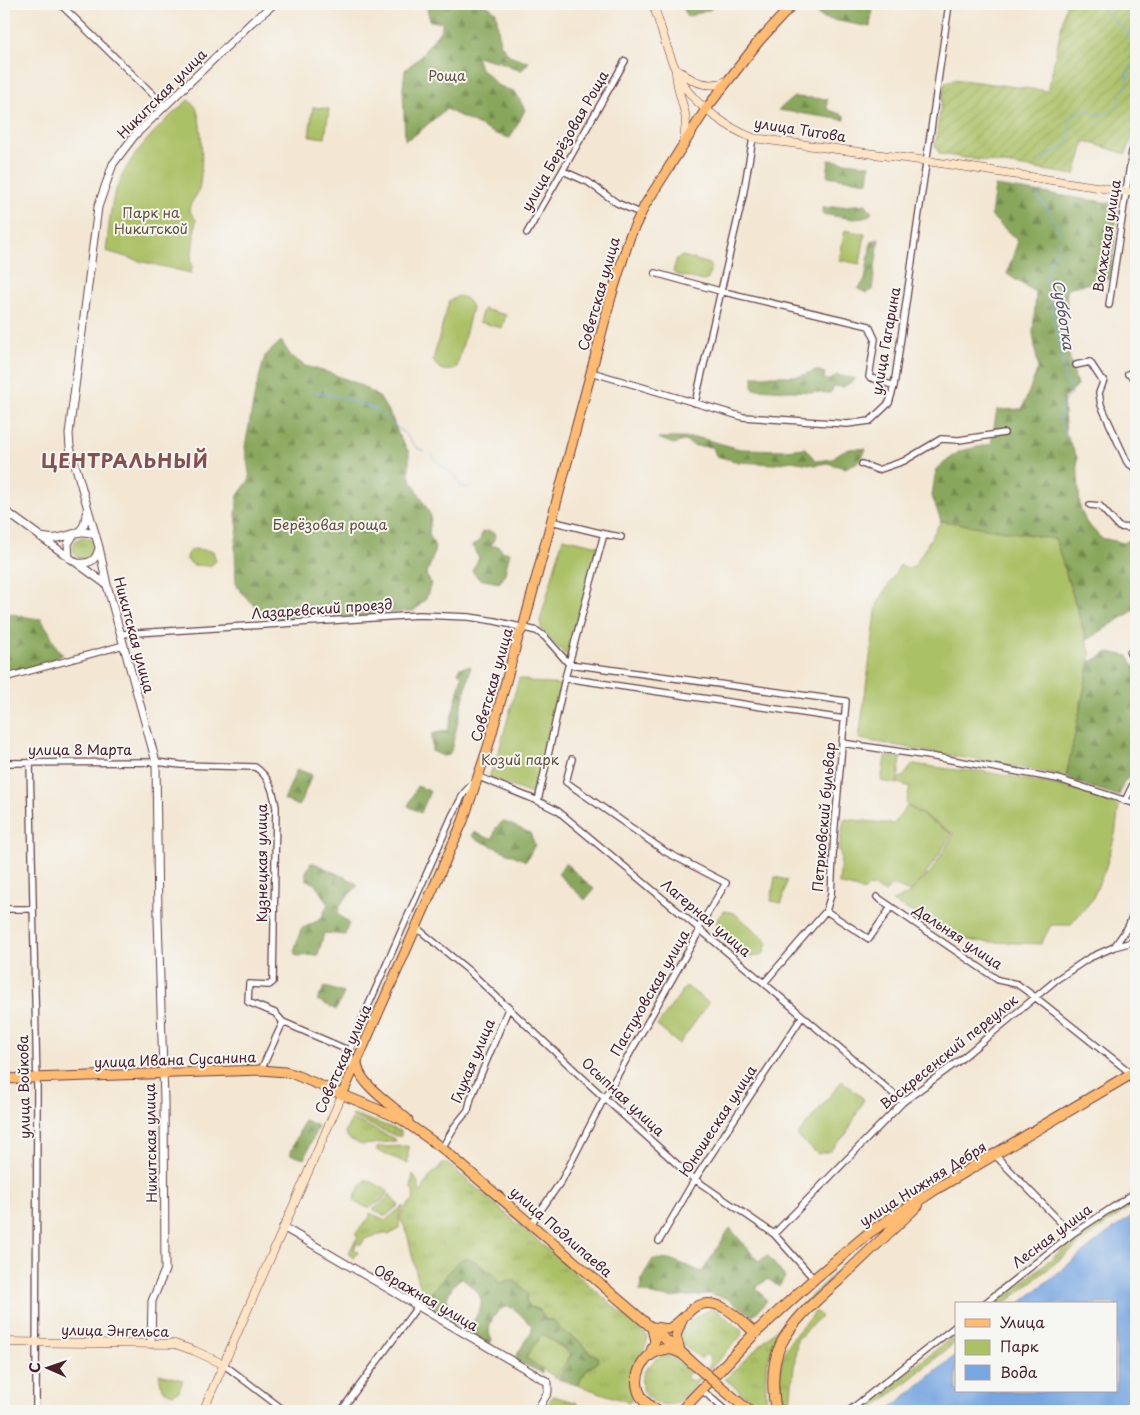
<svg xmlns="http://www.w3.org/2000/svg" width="1140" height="1415" font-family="'Playpen Sans',sans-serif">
<defs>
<pattern id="grass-tufts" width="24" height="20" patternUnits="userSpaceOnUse" patternTransform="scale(1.25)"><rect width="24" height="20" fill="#abc166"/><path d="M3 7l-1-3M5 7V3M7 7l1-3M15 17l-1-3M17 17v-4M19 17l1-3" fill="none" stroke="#95a559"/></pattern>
<pattern id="forest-firs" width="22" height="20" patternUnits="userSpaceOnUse" patternTransform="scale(1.25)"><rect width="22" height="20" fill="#88a75b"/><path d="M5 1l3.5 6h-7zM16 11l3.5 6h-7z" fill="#71874b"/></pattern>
<pattern id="garden-furrows" width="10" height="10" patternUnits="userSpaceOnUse" patternTransform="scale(1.25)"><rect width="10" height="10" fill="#abc166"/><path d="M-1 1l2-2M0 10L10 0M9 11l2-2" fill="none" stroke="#95a559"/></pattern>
</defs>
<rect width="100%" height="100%" fill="#f6f6f2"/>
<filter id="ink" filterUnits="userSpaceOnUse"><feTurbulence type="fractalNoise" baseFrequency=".02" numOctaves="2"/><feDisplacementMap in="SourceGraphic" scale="10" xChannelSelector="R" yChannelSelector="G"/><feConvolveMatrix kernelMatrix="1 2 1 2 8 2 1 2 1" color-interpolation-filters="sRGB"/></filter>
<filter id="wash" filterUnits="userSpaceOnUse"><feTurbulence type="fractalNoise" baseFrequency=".0096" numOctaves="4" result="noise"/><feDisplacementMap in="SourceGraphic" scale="20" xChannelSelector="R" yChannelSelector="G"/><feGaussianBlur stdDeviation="1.12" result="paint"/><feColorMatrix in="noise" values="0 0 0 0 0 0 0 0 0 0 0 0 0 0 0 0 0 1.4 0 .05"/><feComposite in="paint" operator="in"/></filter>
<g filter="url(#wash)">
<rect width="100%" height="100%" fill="#f3e7d3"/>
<path fill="url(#grass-tufts)" stroke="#7a7048" d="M73 548a11 11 0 1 1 22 0a11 11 0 1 1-22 0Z
M353,1114l48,17v5h-5l-43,-19 -1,-2z
M352,1119l43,20 1,2 -33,4 -14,-6 -4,-7z
M408,1146v18l-32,-14 2,-3z
M444,1163h3l198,170c8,13 -10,25 -14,37 -4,11 2,21 0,31l-3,1 -51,-17 11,-17 8,-4 -7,-14 -3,-1 -6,-8 -5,-2 -15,-10 -6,-9h-8l-6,-10 -10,-3 -4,-7 1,-6c-8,-9 -15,-19 -26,-10l-4,-6 -21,-16 -26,9 -25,31 -8,-26 -11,-47 -6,-10c1,-4 3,-10 6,-13 6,-6 9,-4 7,-15l-2,-2 2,-15 5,9 2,9h2c4,-13 12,-21 22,-29z
M366,1179l23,12 -7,10 -14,7 -12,-5 -2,-2 2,-8z
M390,1194l5,8 4,3 -13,11 -14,-6 11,-7z
M1136,1197v5l-58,43 -74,59h-9l82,-66z
M403,1206l-4,10v12l-10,7 -5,-2 -19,6 -4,6 -4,-2 -3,6 4,3 -4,6 -6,-4 10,-18 -3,-2 15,-17v-4l16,7z
M843,1265l1,1c-25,25 -68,60 -76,95 -4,17 -2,34 0,50h-5l-38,-32z
M712,1309l5,1 25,21 -1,5 -60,64c-20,14 -48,-6 -37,-28 1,-3 5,-6 8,-9 4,-5 9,-10 16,-8 8,2 16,12 22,17l-4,6 7,3c9,-4 24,-18 13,-27l-5,5c-6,-5 -18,-12 -20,-19 -5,-13 20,-28 31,-31z
M816,1311l5,5 -24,24 -8,71h-6c-8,-24 -4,-56 12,-76 7,-8 14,-16 21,-24z
M956,1334v8l-86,69h-11z"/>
<path fill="url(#forest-firs)" stroke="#696343" d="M431,4h54l11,8 4,31 9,12 20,7 -8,9 -18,-8 -27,-7 3,10 18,19 19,8 9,17 -15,28 -14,-4 -50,-25 -31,26 -10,5 -2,-52 2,-18 15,-13 20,-26 3,-8 -13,-2 -3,-13z
M682,4h29v5l-24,8z
M823,4h50l-3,23 -47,-9 -11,-8z
M794,97l33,2v10l18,7v4l-67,-10z
M829,160l41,5 -2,17 -41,-6z
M995,186l123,18 -8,75 -43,9 -1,56 11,42 -14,13 3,36 11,22 3,50 6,15 15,16 23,5 12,-7v73l-49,31 -32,-101 -114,-18 -9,-25 4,-27 24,-18 31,-7 6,-34 25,-1 16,-41 -5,-35 3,-40 -29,-19 11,-33 -27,-25z
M866,204l6,9 -7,5 -12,1 -31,-5v-6z
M879,239l-7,51 -6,3 -8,-4 7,-9 6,-39z
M281,341l10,15 14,10 25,7 29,11 21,14 12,20 6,16 11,18v24l22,40 -2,18 6,13 -2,10 -7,18 5,8 -5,16 -12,12 -128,11 -11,-6 -3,-5c-19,1 -23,-13 -36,-25l-1,-41 3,-16 -2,-14 2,-20 12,-16 -5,-32 10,-54 10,-37z
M816,370l9,3 -1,6 6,1 7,-5 19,4 -13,8 -8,-1 -5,7 -77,-4v-13h47z
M658,438h42l40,11 45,1 20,-2 11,13 16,-2c11,-11 19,-11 34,-10l-6,12 -15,7 -18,-5 -11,2 -25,-4 -16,3 -36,-2 -23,-6 -3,-9 -17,-1 -12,-5 -11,3z
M489,531l7,3 -5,12h7l6,6h6l-6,25 -5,6 -20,-4 -7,-8 7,-13 -7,-12 8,-6 2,-8z
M4,613c13,1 24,5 37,6 3,5 6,9 9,14 4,9 5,14 13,21 -17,13 -39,16 -59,22z
M1109,652l19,4 8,14v101l-12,11 -5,14 -41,-13 -12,-7 24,-114z
M471,666l-20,85 -2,4 -6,1 -11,-5v-17l16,-4 14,-54 -4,-4 1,-4z
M297,769l15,6 -13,31 -15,-6z
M417,786l13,5 -9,22 -13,-7z
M503,821l27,12 5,12 -9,16 -52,-23 -2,-2 2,-4 14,6h5l3,-10z
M311,863h3l41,19 3,3c-7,10 -19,15 -20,29l11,9 -4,12 -21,-2 -6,22 -19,1 -4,-1v-7l6,-19 20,-10 7,-15c-6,-11 -10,-20 -22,-25v-7z
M565,863l29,26 -9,11 -27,-26z
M325,987l19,6 -8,17 -19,-10z
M304,1120l14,6 -14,33 -14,-5z
M730,1228l29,34 8,-7 18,22 -6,10 -11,-8 -12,8 11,14 -14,15 -27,-18 -17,-4 -38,4 -15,-2 -16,-5 1,-12 12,-20 19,1 30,12z
M467,1258l9,4 9,8 7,2 9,12c12,-10 18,1 27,10l-2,6 4,7 10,3 6,10h8l6,9 15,10 5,2 5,8 12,7 1,4 -2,4 -8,4 -11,17 -19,-6 14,-26 -30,-19 -16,24 16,11v4l-28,-14 18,-28v-5c-7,-5 -16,-20 -25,-19 -12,1 -23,23 -15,32l-2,5 -21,-11c4,-20 24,-29 2,-47 -4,-3 -5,-6 -9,-8 -8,4 -12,12 -15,20l3,10 -3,4 -6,2 16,10 -1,2 -38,-23 1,-2 6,2 1,-5 30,-34 4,-4z"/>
<path fill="#abc166" stroke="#7a7048" d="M188,100c3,2 7,5 8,8 7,16 7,64 3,81 -2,8 -8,11 -10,21l7,10 -5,42 1,4 -1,7 -48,-11 -37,-11c3,-18 3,-41 9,-58 13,-39 43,-66 73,-93z
M313,107l16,2 -4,29 -16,-2z
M845,230l20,4 -5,30 -21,-4z
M683,256l26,8 2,3 -3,12 -4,2 -29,-7 -2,-3 4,-13z
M458,296c7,1 12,5 14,12l-15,59c-9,7 -20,3 -24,-7l16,-59z
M483,309l23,6 -4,13 -23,-6z
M941,521l114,18 36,116 -25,121 -207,-37 18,-134 23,-40c6,4 9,4 15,0z
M563,538l36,8 -30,112 -27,-27 -2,-10z
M194,549l19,2 3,10 -6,5 -17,-1 -6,-5c0,-6 2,-9 7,-11z
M519,678l15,4 27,3 -24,111 -48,-18 10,-27z
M885,756l16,2 -3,21 6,-3 9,-12 43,6 25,1 81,15 14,4 43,16 -4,29 -9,32 -14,33 -22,25h-19l-10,19 -70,-3 -79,-39 18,-9 22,-23 22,-36 -48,-30 4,-17 -12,-4v-4l-1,5 -16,-3z
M907,806l45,28 -26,40 -16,18 -18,-7 -7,7 -15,-6 -5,5 -26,-7 2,-28 -2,-7 5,-30 50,5z
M775,877l12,3 -5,23 -11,-2z
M725,911l9,2 30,25 3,4 -3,11 -4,3 -10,1c-13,-10 -50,-30 -25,-46z
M686,986l23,17 -30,41 -22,-18z
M842,1081l22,18 -17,34 -17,18 -12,3 -21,-18z
M542,1334l29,20 -15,24 -30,-20z
M159,1374l24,6 -4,11 -7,3 -10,-5z
M553,1396l24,7 -2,8h-31z"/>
<path fill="url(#garden-furrows)" stroke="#7a7048" d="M1066,4h70v123l-10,27 -41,-13 -10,34 -135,-21 -5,-8 9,-62 10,-5 94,12z"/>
<path fill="#77a6e1" stroke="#606286" d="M1136,1213v198h-249l69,-56v36h160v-87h-97l86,-69z"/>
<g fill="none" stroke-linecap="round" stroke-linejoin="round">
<path stroke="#77a6e1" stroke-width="1" d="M1106,4l-2,8 21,17 11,21
M1126,78l10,-6
M1042,164l4,-8 20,-11 4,-11v-17l15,-8 15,7c13,-6 20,-6 20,-22l8,-8 -2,-14 9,-11 1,-5
M1038,194l1,5 7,7 10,18 3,9 -1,13 -10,19 -2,13 18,92 1,11 4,4 3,8c-15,13 -16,31 -3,45
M313,391l30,7 32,11 30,25 11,13 7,4
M432,454c3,5 7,11 11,13 10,6 13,6 17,19l9,2"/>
</g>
</g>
<g filter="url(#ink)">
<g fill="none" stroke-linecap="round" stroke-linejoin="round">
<g stroke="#633d44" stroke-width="8">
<path id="minor" d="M60,4l105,102
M563,171l25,11 29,21 23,10
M527,233l98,-172
M655,273l65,18 149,35 6,13 -6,38 25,9
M1109,305l23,-153 4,-12
M1076,365l14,-3 13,20
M591,372l152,45 104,7 23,-3 19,-18 5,-17 55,-382
M1128,374l8,5
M1104,380l-5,13 2,12 26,57 9,7
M695,403l48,-207 10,-58
M862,464l16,6 26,-9 37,-22 18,1 45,-7
M1090,505l10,1 19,21 11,1 6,-5
M604,534l17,3
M121,634l298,-19 50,2 26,4 42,10 8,6 24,27 277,37 -12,135 -3,59 -5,16 -62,72
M1130,653l6,11
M4,678l120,-33
M565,678l279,41
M842,743l93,14 123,22 78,25
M572,759l-6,23 100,70 60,31 -28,46
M4,763l152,-1 25,3 74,2c14,9 18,23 21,40l-3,175 -4,3 -20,-1 -1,18 27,11 8,9 67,29
M30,763l7,323 -1,325
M538,801l27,-123 39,-144 -53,-13
M1125,801l11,-23
M877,897l121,83 19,4 18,13 97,77
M4,909h29
M826,911l43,28 22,-32
M417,928l51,42 119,112 103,94 84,58 40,45
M1114,947l22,-6
M352,1069l-2,-18 4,-13 98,-222 12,-23 15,-16 59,24 20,10 206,172 139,119
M261,1070l22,-48
M442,1148l13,-22 13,-16 3,-12 38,-91
M995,1155l77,79
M531,1224l31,-44 39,-76 99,-174
M774,1234l129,-132 57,-42 96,-80 33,-22 25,-11 14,-20 8,-20
M659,1241l36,-62 107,-162
M984,1304l88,-70 64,-42
M223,1364l62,47
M702,1390l24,21
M341,1411l76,-104
M849,1411l107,-85"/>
</g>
<g stroke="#633d44" stroke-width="9">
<path id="tertiary" d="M4,510l103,75
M79,532l5,-7 3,-15
M41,537c5,1 11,2 16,1 15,-2 25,-11 39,-2
M69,558l-1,-14 6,-10
M77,563c13,1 19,-2 22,-15
M283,1227l263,154 2,2v9l-11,19
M151,1344l1,-43 13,-31 -1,-170 -6,-182 -2,-156 -49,-177 -8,-38 -29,-100 -1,-13 29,-227 15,-43 22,-29 117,-113 22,-18"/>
</g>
<g stroke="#633d44" stroke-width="9">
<path id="secondary" d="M653,4c9,25 16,57 30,80 13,22 47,45 70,54l174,23 209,32
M678,70c15,13 31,19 49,11
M676,73c1,15 6,27 9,41 2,10 0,19 -2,29
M4,1342l171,2 20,7 28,13
M203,1411l139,-316"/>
</g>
<g stroke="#633d44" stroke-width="11">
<path id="primary" d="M357,1062c0,22 36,43 51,58
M4,1079l257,-9 24,2 8,2 108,45 41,29 238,204
M342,1095l121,-274 25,-74 31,-113 4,-6 88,-331 19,-61 15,-31 61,-96 53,-68 34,-37
M653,1327l15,2c10,-5 16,-13 24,-20 24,-17 46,9 63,24
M680,1350l-4,-14 6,-16
M649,1356l6,-15 -3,-12"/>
</g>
<g stroke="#633d44" stroke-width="12">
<path id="trunk" d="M658,1411c-44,-21 -10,-77 23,-58 5,3 10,9 15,13
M681,1411l74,-78 59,-54 56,-47 66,-43 200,-118
M776,1411c-4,-22 -5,-46 5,-67 13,-26 38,-46 59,-65 26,-25 52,-49 78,-74"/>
</g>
<use href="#minor" stroke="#fff" stroke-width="5.5"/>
<use href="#tertiary" stroke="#fff" stroke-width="7"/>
<use href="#secondary" stroke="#ffe4c6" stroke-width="8"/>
<use href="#primary" stroke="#febb71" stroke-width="9"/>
<use href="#trunk" stroke="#febb71" stroke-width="10"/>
<g stroke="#633d44" stroke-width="12" stroke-linecap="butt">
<path id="trunk-bridge" d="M696,1366l53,45"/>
</g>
<use href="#trunk-bridge" stroke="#febb71" stroke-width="10"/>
</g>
</g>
<g text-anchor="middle" stroke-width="4" stroke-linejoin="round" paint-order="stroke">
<g font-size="14" fill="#67503d" stroke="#f6f6f2">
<text x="447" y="81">Роща</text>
<text x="151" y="218">Парк на<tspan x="151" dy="16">Никитской</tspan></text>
<text x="330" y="530">Берёзовая роща</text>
<text x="520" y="765">Козий парк</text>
</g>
<g font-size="14" fill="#4a1f2b" stroke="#f6f6f2">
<text transform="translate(162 94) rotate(-45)" y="5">Никитская улица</text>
<text transform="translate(800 130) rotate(9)" y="5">улица Титова</text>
<text transform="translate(565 141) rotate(-60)" y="5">улица Берёзовая Роща</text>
<text transform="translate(1107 236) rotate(-81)" y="5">Волжская улица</text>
<text transform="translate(599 294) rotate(-74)" y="5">Советская улица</text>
<text transform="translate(886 341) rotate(-80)" y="5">улица Гагарина</text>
<text transform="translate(322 609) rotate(-4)" y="5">Лазаревский проезд</text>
<text transform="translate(134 635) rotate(75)" y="5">Никитская улица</text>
<text transform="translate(492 685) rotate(-74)" y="5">Советская улица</text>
<text x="80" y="755">улица 8 Марта</text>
<text transform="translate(824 817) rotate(-85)" y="5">Петрковский бульвар</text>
<text transform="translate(262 863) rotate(-90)" y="5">Кузнецкая улица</text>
<text transform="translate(706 918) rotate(40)" y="5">Лагерная улица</text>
<text transform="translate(958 937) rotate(34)" y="5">Дальняя улица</text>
<text transform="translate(650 993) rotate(-60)" y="5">Пастуховская улица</text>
<text transform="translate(949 1052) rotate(-39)" y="5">Воскресенский переулок</text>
<text transform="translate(343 1059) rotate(-66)" y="5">Советская улица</text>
<text transform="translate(175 1060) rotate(-2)" y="5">улица Ивана Сусанина</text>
<text transform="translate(473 1061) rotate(-67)" y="5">Глухая улица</text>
<text transform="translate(24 1087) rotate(-91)" y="5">улица Войкова</text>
<text transform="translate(623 1097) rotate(43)" y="5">Осыпная улица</text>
<text transform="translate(718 1121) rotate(-57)" y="5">Юношеская улица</text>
<text transform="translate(151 1143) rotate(-91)" y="5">Никитская улица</text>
<text transform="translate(923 1184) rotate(-32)" y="5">улица Нижняя Дебря</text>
<text transform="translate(561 1232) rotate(41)" y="5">улица Подлипаева</text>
<text transform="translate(1052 1236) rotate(-37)" y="5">Лесная улица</text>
<text transform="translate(426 1298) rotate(30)" y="5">Овражная улица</text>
<text transform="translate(115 1331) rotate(1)" y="5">улица Энгельса</text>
</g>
<g font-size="15" font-style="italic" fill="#5a4e6b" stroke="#f6f6f2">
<text transform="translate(1063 315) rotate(81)" y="5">Субботка</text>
</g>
<g font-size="19" font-weight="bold" letter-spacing="1" fill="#884f50" stroke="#f6f6f2">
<text x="125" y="468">ЦЕНТРАЛЬНЫЙ</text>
</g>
</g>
<rect width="1140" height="1415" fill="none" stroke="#f6f6f2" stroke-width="20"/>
<rect x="955" y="1302" width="162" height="90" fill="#f6f6f2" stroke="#b1a0a2"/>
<rect x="965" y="1319" width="25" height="8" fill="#febb71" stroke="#b1a0a2"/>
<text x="1000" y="1328" font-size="15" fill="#4a1f2b">Улица</text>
<rect x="965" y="1340" width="25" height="15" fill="#abc166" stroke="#b1a0a2"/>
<text x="1000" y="1352" font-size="15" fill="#4a1f2b">Парк</text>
<rect x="965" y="1365" width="25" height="15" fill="#77a6e1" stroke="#b1a0a2"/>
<text x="1000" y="1378" font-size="15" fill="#4a1f2b">Вода</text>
<g transform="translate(48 1368) rotate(272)" stroke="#f6f6f2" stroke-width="4" paint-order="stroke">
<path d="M0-4L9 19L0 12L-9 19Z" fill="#4a1f2b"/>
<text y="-8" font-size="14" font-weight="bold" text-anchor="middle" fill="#4a1f2b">С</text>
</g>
</svg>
